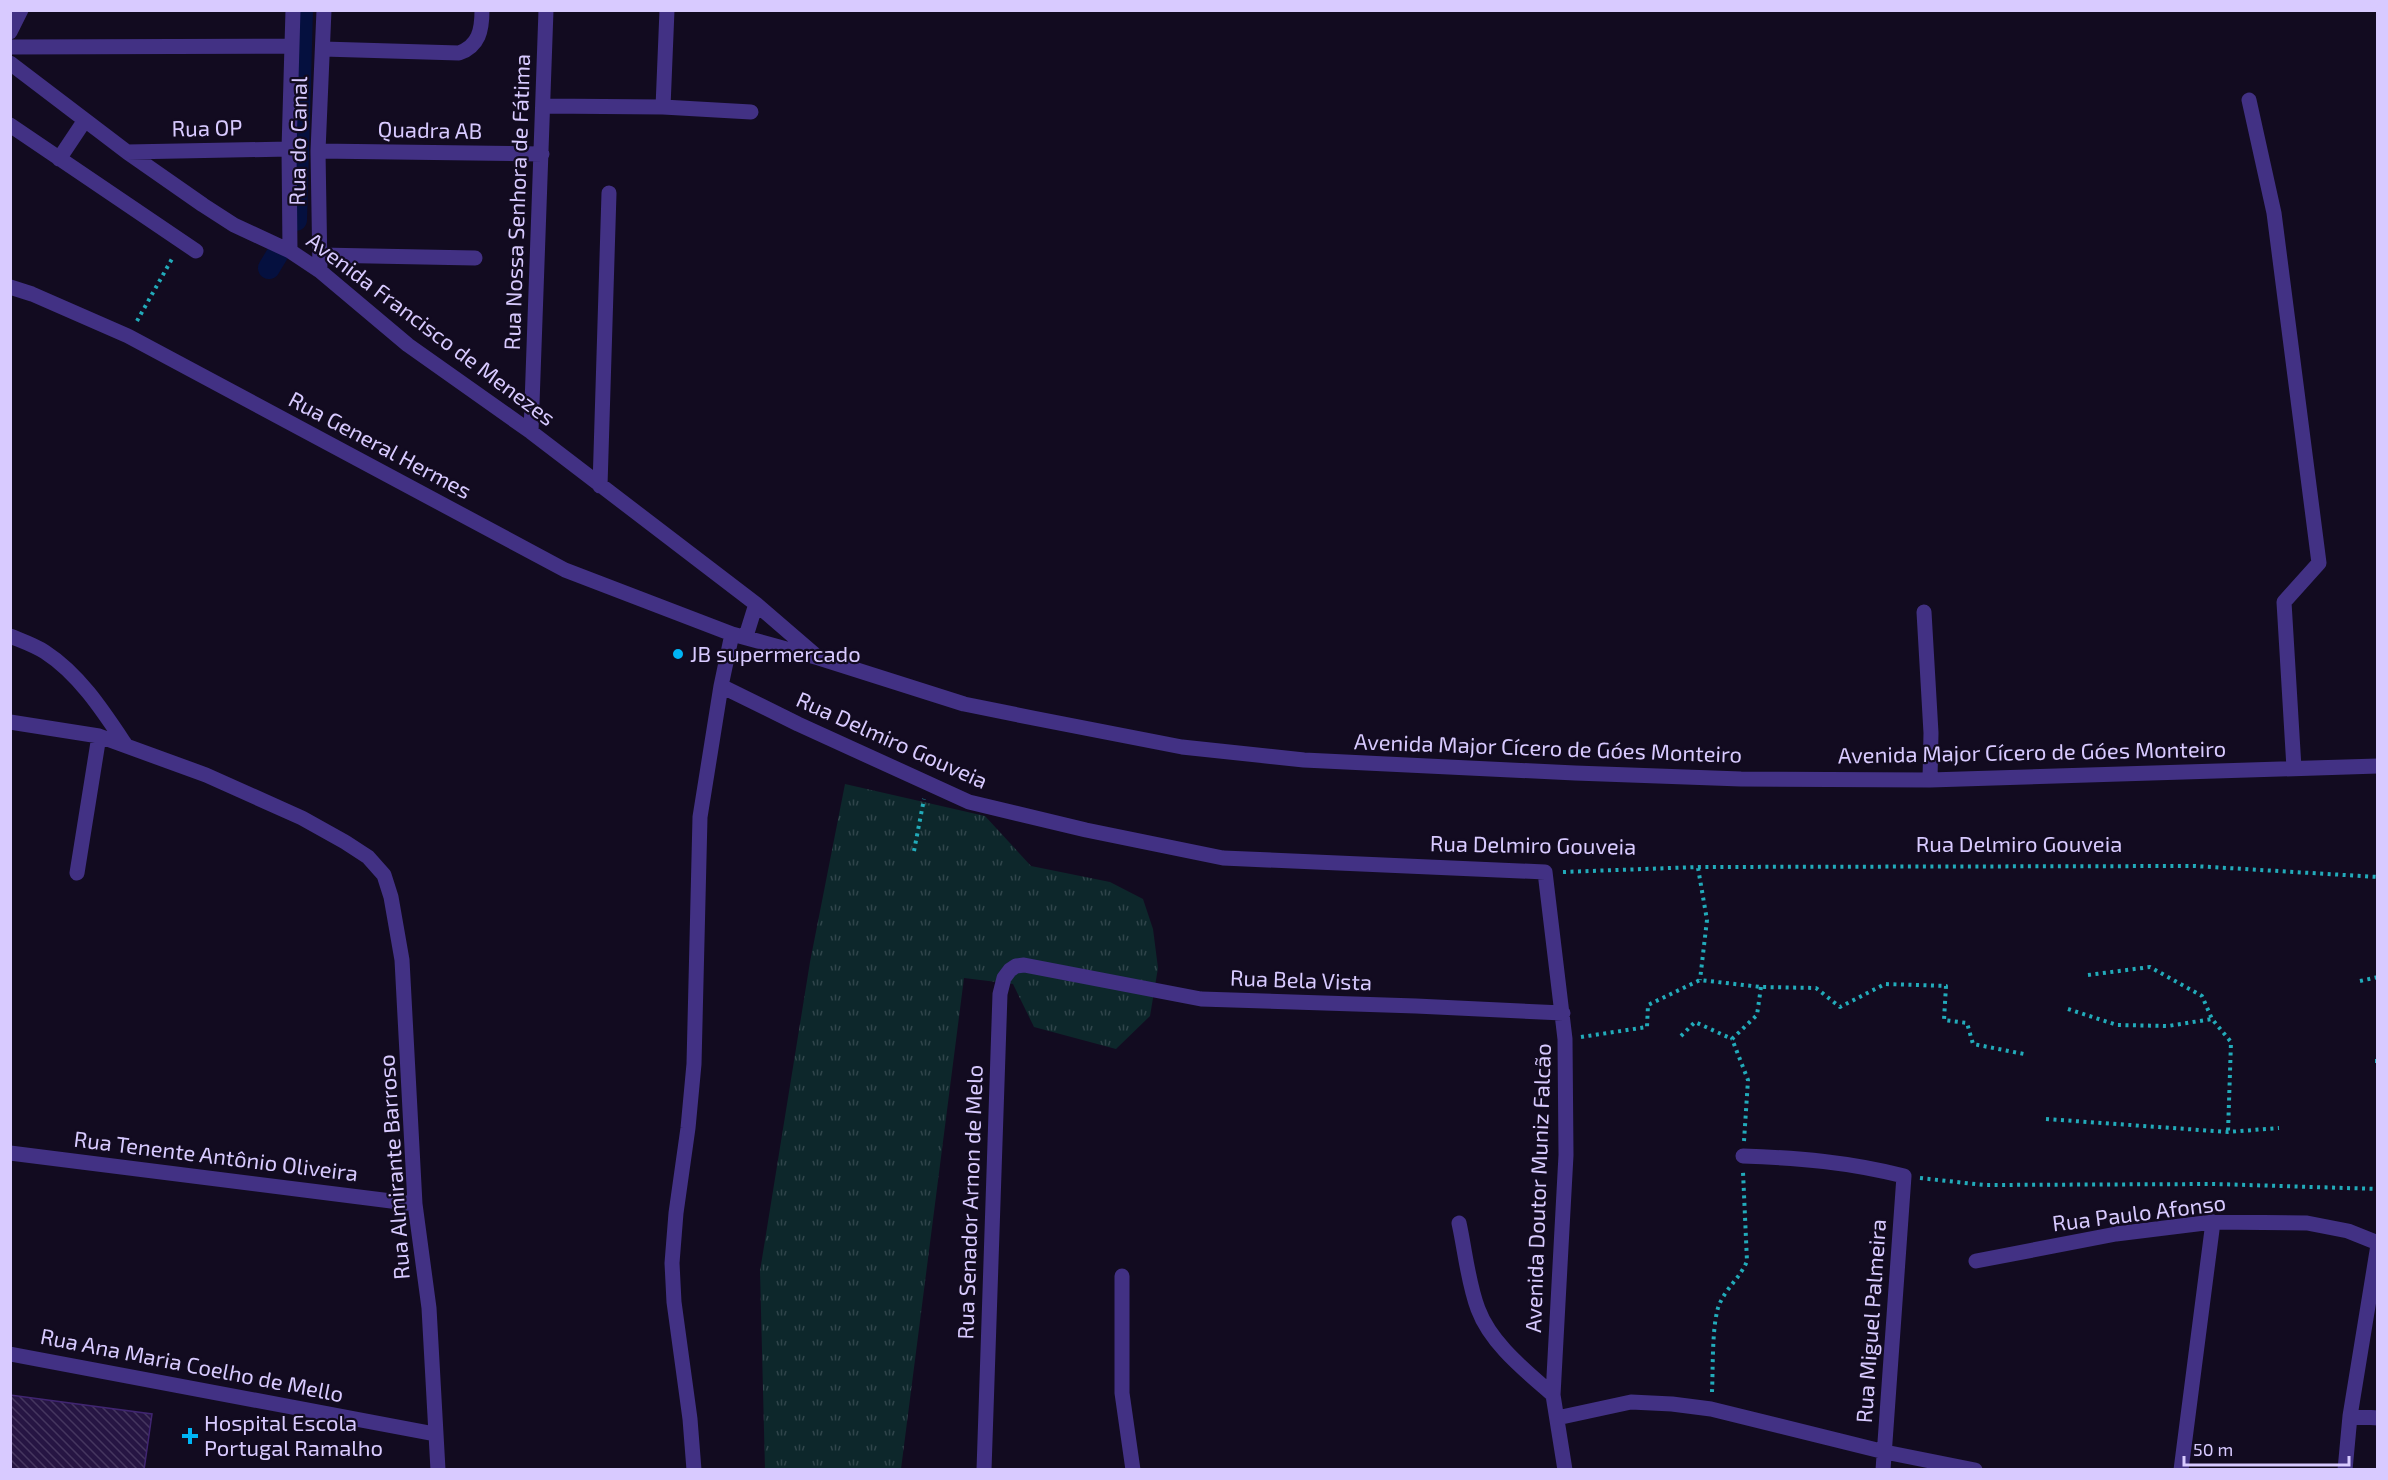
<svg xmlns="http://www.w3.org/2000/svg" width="2388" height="1480" font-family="'Exo 2',sans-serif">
<defs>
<pattern id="grass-tufts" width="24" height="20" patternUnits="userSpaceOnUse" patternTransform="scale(1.5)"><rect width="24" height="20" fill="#0d272b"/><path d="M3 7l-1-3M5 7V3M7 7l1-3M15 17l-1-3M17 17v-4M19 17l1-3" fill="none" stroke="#30454b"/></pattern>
<pattern id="building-back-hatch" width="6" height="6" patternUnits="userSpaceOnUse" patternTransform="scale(1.5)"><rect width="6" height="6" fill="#261543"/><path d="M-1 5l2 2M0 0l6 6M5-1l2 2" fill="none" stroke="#45365f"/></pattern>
</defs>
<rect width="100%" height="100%" fill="#120b20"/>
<path fill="url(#grass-tufts)" d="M845,784l140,32 46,50 79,16 33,17 10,30 5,39 -8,48 -34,33 -82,-22 -21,-43 -49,-6 -63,491 -136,1 -5,-199 50,-309z"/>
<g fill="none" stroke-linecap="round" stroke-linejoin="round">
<path stroke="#05103f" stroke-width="22" d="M296,220l6,-210
M269,268l9,-15"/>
</g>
<path fill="url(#building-back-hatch)" stroke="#402571" stroke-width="1.5" d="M10,1395l142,19 -8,56h-134z"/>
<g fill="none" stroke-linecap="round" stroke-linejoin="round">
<path stroke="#22abba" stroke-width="4" stroke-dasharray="3 4.5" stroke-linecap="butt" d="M137,321l36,-64
M914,851l10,-52
M1698,868l9,52 -7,60
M1563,872l135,-5 496,-1 184,11
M2088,975l62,-8 52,29 10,23 19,23 -3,90
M2360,981l18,-4
M2068,1009l49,16 51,1 44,-7
M1681,1036l14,-14 37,17
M1581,1037l66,-10 1,-22 52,-25 61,7 55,1 24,19 45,-23 61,2 -2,34 23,3 6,21 51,10
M2375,1061h3
M2046,1119l182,13 51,-4
M1744,1141l4,-61 -16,-41 25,-24 4,-28
M1920,1178l64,7 231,-1 163,5
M1712,1392c1,-22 0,-59 5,-80 4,-20 23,-33 30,-51l-4,-89"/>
<path stroke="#423184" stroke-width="15" d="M10,32l11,-22
M10,47l282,-1
M323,49l136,4c20,-7 23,-23 23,-43
M10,63l117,89 76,53 31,20 56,26 30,20 88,74 123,87 225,172 58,50
M2249,100l25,113 45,350 -35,39 10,166
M544,106l119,1 88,5
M663,107l4,-97
M10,125l186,126
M318,151l224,3
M127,152l162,-3
M59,159l26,-39
M290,251l-1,-102 4,-139
M320,255l155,3
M320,271l-2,-120 6,-141
M10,287l22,7 96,42 437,234 167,64 87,24 145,46 69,14 149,29 122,13 271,13 166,6 189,1 448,-14
M531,432l15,-422
M600,486l9,-293
M1924,612l7,121 -1,47
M10,636c12,5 24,9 35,16 34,22 58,59 80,92
M746,636l10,-32
M721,686l77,38 171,78 117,28 137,28 322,14 20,167 1,116 -13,240 12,75
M10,722l89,14 107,39 96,43 43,24 23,15 16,18 7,22 11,63 13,244 14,104 9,162
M77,873l22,-137
M10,1153l405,51
M1743,1156c57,2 105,6 161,20l-21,294
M1459,1223c6,27 9,60 19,86 13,35 48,62 75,86
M1976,1261l140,-27 97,-12 94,1 41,8 30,12
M1122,1276v117l11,77
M10,1354l425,80
M2350,1416l28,2
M1557,1418l74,-16 41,2 39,5 174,43 90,18
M694,1470l-4,-51 -16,-117 -2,-39 4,-50 12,-85 6,-64 6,-247 21,-131 11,-52
M984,1470l16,-476 4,-16 6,-8 6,-4 8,-1 177,34 215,7 147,7
M2181,1470l32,-248
M2345,1470l5,-54 28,-171"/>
</g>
<g fill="#00b5f5" stroke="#120b20" stroke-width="2">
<circle cx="678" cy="654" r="6"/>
<path d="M187 1427h6v6h6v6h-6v6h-6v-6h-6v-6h6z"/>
</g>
<g text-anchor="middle" stroke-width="4.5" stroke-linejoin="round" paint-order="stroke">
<g font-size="22" fill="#d8caff" stroke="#120b20">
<text transform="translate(207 128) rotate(-1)" y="8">Rua OP</text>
<text transform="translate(430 130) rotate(1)" y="8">Quadra AB</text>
<text transform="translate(298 141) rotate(-89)" y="8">Rua do Canal</text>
<text transform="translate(517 202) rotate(-88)" y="8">Rua Nossa Senhora de Fátima</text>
<text transform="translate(431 329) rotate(37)" y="8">Avenida Francisco de Menezes</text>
<text transform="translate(380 445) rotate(28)" y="8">Rua General Hermes</text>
<text transform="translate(892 740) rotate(24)" y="8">Rua Delmiro Gouveia</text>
<text transform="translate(1548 748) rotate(2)" y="8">Avenida Major Cícero de Góes Monteiro</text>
<text transform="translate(2032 752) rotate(-1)" y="8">Avenida Major Cícero de Góes Monteiro</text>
<text x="2019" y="852">Rua Delmiro Gouveia</text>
<text transform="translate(1533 845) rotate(1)" y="8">Rua Delmiro Gouveia</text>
<text transform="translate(1301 980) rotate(2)" y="8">Rua Bela Vista</text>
<text transform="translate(216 1156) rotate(7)" y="8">Rua Tenente Antônio Oliveira</text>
<text transform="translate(394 1167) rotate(-94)" y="8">Rua Almirante Barroso</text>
<text transform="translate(1538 1188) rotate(-88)" y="8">Avenida Doutor Muniz Falcão</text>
<text transform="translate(970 1202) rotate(-88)" y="8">Rua Senador Arnon de Melo</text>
<text transform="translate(2139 1213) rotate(-7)" y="8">Rua Paulo Afonso</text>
<text transform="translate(1871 1321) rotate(-86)" y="8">Rua Miguel Palmeira</text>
<text transform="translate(192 1365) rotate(11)" y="8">Rua Ana Maria Coelho de Mello</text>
</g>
<g font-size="22" fill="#d8caff" stroke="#120b20" text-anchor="start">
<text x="690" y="662">JB supermercado</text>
<text x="204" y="1431">Hospital Escola<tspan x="204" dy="25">Portugal Ramalho</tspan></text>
</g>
</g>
<rect width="2388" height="1480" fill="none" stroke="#d8caff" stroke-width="24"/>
<path d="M2184 1456v9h165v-9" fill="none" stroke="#d8caff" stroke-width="3"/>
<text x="2193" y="1456" font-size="18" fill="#d8caff" stroke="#120b20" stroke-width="4.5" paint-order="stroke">50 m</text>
</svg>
